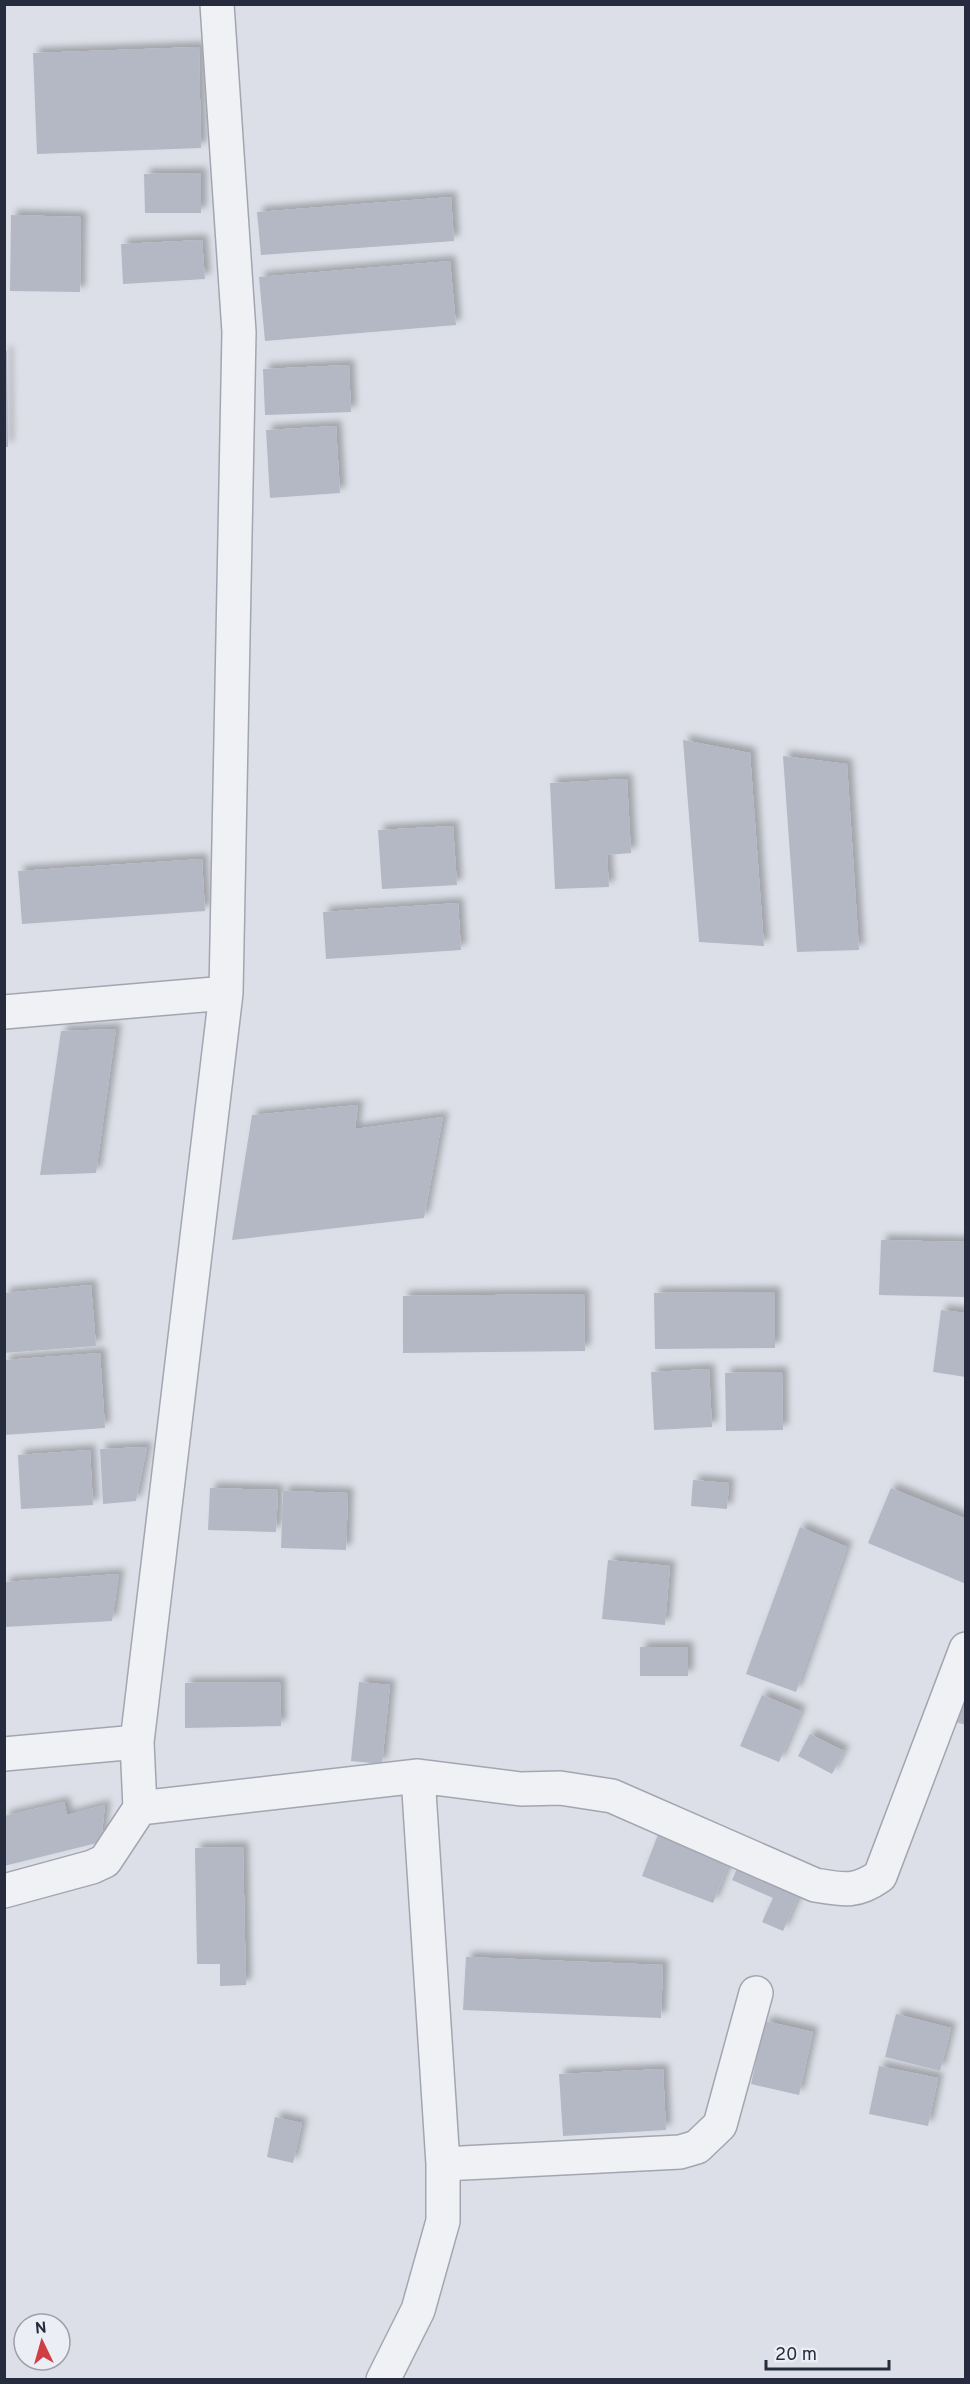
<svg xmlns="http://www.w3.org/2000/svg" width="970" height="2384" font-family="Overpass,sans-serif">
<defs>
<filter id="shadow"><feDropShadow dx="5.5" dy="-5.5" stdDeviation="3" flood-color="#0004"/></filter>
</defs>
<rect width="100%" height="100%" fill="#dcdfe7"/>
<path fill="#b4b8c4" filter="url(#shadow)" d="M199,47l2,101 -164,6 -4,-101z
M201,173v40h-56l-1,-39z
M451,197l3,44 -193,14 -4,-43z
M11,215l70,2 -1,75 -70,-1z
M202,240l3,39 -82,5 -2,-40z
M450,261l6,64 -191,16 -6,-64z
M4,351h3l1,96h-4z
M349,365l2,47 -86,3 -2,-46z
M336,426l4,67 -70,5 -4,-68z
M683,740l67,13 14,193 -65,-4z
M783,756l64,8 12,186 -62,2z
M627,779l4,74 -24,2 2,32 -54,2 -5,-106z
M453,826l4,59 -75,4 -4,-59z
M202,859l3,52 -183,13 -4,-53z
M458,903l3,47 -135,9 -3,-47z
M116,1029l-20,144 -56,2 21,-144z
M358,1105l-3,24 88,-12 -19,101 -192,22 20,-125z
M881,1240l85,2v55l-87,-2z
M91,1285l5,61 -92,7v-60z
M775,1292v56l-120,1 -1,-56z
M584,1294l1,57 -182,2v-57z
M941,1310l25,3v64l-33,-5z
M100,1353l5,75 -101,7v-75z
M709,1369l3,58 -58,3 -3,-58z
M782,1372l1,58 -57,1 -1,-58z
M147,1447l-11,54 -33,3 -3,-55z
M90,1450l3,55 -72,4 -3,-54z
M693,1480l36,3 -2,26 -36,-3z
M210,1488l68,2 -2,42 -68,-2z
M891,1488l75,31v65l-98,-41z
M283,1491l65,2 -2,57 -65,-2z
M800,1527l47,20 -51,145 -50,-18z
M608,1560l62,6 -5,59 -63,-6z
M119,1574l-7,47 -108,6v-45z
M640,1647h48v29h-48z
M280,1682l1,44 -96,2v-45z
M359,1682l31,3 -8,79 -31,-3z
M966,1682v43l-14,-4z
M762,1695l39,16 -22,51 -39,-16z
M810,1734l34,17 -12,23 -34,-18z
M64,1802l3,13 38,-10 -4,37 -97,24v-50z
M661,1827l71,28 -19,48 -71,-27z
M243,1847l3,138 -26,1v-22h-23l-2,-116z
M741,1859l62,26 -20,46 -21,-9 11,-24 -41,-18z
M466,1957l197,8 -2,53 -198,-8z
M896,2014l55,14 -11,43 -55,-14z
M765,2021l48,11 -14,63 -48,-11z
M879,2066l59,12 -10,48 -59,-12z
M663,2069l3,61 -103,6 -4,-62z
M275,2117l27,6 -9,40 -26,-6z"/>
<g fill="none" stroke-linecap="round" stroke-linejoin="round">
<g stroke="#a2a6b1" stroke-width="36">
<path id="street" d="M4,1012l222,-19
M4,1754l133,-12
M140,1808l278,-32 103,13 39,-1 52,8 203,89c29,5 41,8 65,-9l86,-227
M4,1891l88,-24 13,-6 35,-53 -3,-66 89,-749 13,-661 -22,-328
M443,2164l237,-12 17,-5 23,-22 36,-132
M383,2380l35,-70 25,-89v-57l-25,-388"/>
</g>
<use href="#street" stroke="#eff1f5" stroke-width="33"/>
</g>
<rect width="970" height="2384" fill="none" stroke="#262c3d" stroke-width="12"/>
<g transform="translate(42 2342) rotate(355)"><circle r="28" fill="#eceef5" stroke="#9da0ab" stroke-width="1.5"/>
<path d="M0-4.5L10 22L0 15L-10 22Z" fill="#cf3e43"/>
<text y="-9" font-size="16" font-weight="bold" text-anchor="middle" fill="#262c3d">N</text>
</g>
<path d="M766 2360v9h123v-9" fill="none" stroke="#262c3d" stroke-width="3"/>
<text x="775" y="2360" font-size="18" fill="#262c3d" stroke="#eceef5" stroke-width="4.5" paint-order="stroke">20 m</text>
</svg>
